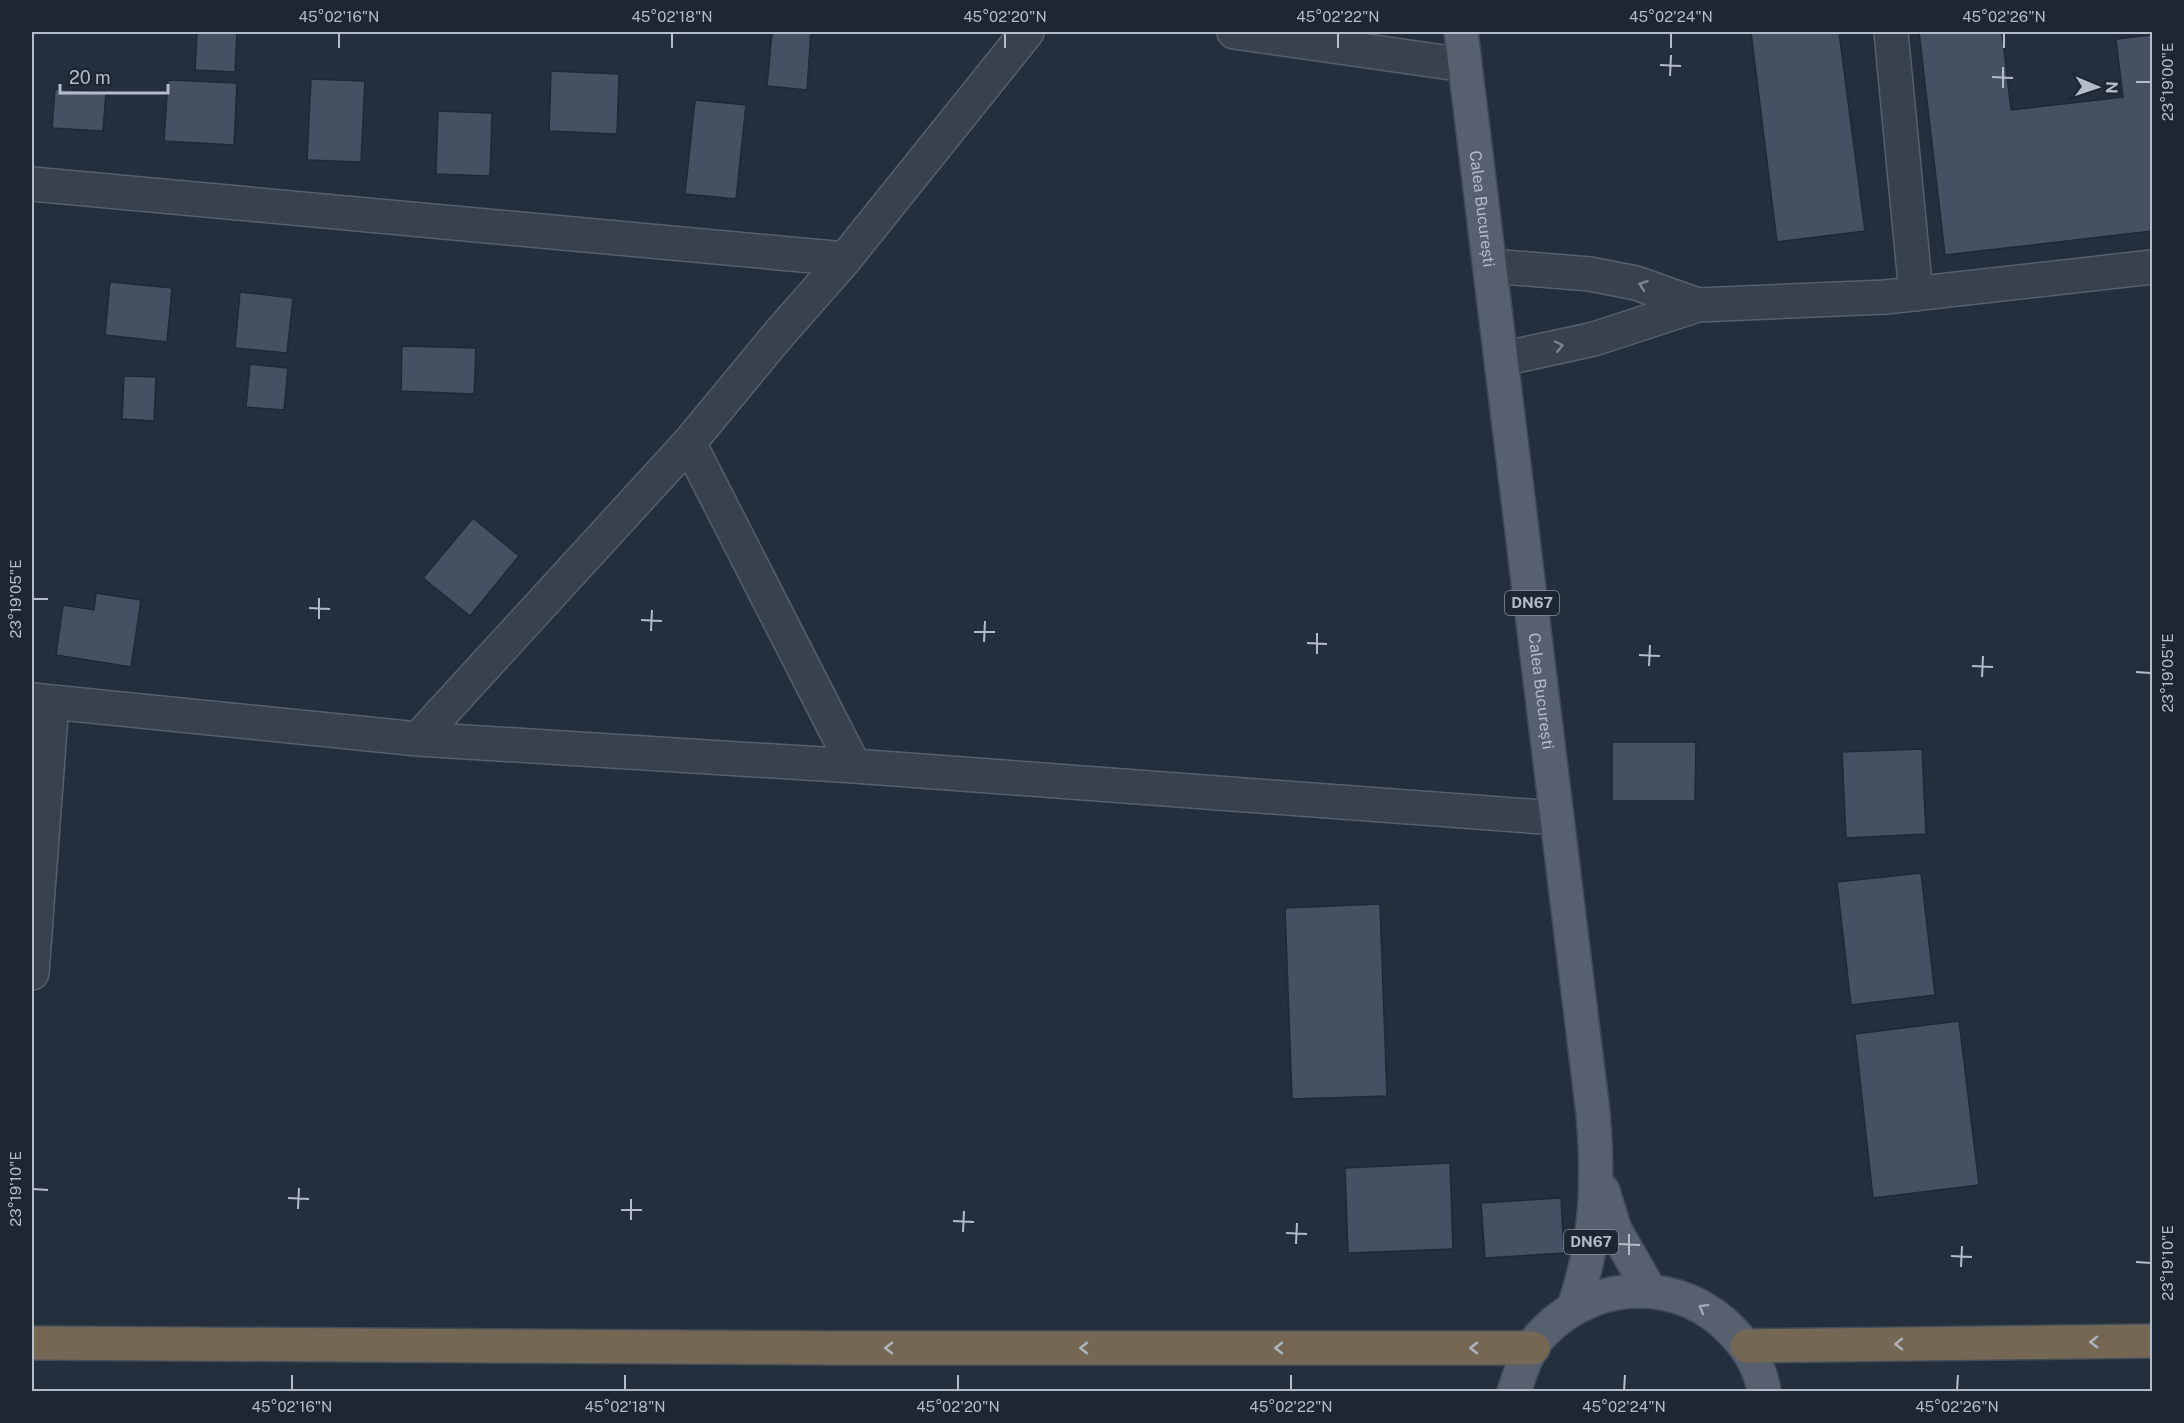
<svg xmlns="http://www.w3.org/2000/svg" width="2184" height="1423" font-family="'Public Sans',sans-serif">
<rect width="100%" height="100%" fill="#242f3e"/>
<path fill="#455162" stroke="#1f2835" stroke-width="1.5" d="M197,32h40l-2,40 -40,-2z
M772,32h39l-4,58 -40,-4z
M1751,32h88l26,199 -88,11z
M1919,32h83l9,78 112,-13 -7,-58 36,-4v196l-207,24z
M551,71l68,3 -2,60 -68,-3z
M311,79l54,2 -4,81 -54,-2z
M168,80l69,3 -3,62 -70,-4z
M55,89l51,3 -3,39 -51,-3z
M695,100l51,5 -10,94 -51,-5z
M438,111l54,2 -2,63 -54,-2z
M110,282l62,6 -5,54 -62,-7z
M240,292l53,6 -6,55 -52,-5z
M402,346l74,2 -2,46 -73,-3z
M250,364l38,4 -4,42 -38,-3z
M124,376l32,1 -2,44 -32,-2z
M473,518l46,38 -49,60 -47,-38z
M96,593l45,7 -10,67 -75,-12 7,-50 31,5z
M1612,742h84l-1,59h-83z
M1922,749l4,85 -80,4 -4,-86z
M1921,873l14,122 -84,10 -14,-123z
M1380,904l7,192 -95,3 -7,-191z
M1959,1021l20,164 -106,13 -18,-164z
M1450,1163l3,86 -105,4 -3,-85z
M1561,1198l3,55 -79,5 -4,-55z"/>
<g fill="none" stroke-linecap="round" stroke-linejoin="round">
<g stroke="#565f6c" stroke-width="36">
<path id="minor" d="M1234,32l231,33
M1891,32l25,262
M32,184l813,75
M1491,266l99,8 46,9 62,22
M1502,359l92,-20 104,-34 188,-8 266,-30
M689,443l165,323
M32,700l386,39 436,27 702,52
M418,739l271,-296 90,-109 66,-75 182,-227
M32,973l20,-271"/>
</g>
<g stroke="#414a57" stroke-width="36">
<g id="major">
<path id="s1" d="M1461,32l132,1081c6,72 4,125 -19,194"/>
<path d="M1603,1191l12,39 34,59"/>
<path d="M1514,1392c7,-22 14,-45 31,-61 52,-53 137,-54 188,1 15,16 28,37 31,60"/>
</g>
</g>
<g stroke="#434c59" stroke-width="36">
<path id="highway" d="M32,1343l808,5h693
M1747,1346l405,-5"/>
</g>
<use href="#minor" stroke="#38414e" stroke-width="33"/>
<use href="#major" stroke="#56606e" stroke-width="33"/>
<use href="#highway" stroke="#746855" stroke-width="33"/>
</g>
<defs><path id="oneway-chevron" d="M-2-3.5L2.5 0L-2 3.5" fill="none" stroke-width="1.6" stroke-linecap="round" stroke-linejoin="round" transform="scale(1.5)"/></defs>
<g stroke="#7c8592">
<use href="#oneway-chevron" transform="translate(1643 285) rotate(-161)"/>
<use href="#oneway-chevron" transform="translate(1559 346) rotate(-12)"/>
</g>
<use stroke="#a1aab7" href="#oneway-chevron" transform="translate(1703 1308) rotate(-150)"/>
<g stroke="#aeb4bd">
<use href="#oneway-chevron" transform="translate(2094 1342) rotate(179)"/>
<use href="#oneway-chevron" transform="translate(1899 1344) rotate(179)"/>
<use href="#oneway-chevron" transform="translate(889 1348) rotate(180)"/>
<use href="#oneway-chevron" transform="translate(1084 1348) rotate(180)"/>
<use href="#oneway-chevron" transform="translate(1279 1348) rotate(180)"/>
<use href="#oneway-chevron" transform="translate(1474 1348) rotate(180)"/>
</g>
<path fill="none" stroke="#b4bcc9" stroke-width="2" d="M339,48v-15M672,48v-15M1005,48v-15M1338,48v-15M1671,48v-15M2004,48v-15M1660,65l21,1M1670,76l1,-21M1992,77l21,1M2136,82h15M2003,88v-21M33,599h15M309,608l21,1M319,619v-21M641,620l21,1M651,631l1,-21M974,632h21M984,642l1,-21M1307,643l20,1M1317,654v-21M1639,655l21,1M1649,666l1,-21M1972,666l21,1M2136,672l15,1M1982,677l1,-21M33,1189l15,1M288,1198l21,1M298,1209l1,-21M621,1210h21M631,1220v-21M953,1221l21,1M963,1232l1,-21M1286,1233l21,1M1296,1244l1,-21M1619,1244l21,1M1629,1255v-21M1951,1256l21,1M2136,1262l15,1M1961,1267l1,-21M292,1390v-15M625,1390v-15M958,1390v-15M1291,1390v-15M1624,1390l1,-15M1957,1390l1,-15"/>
<g text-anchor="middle" stroke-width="6" stroke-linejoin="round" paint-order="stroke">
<g fill="#1d2633" stroke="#878f9c" stroke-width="1.5">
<rect x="1505" y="591" width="54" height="24" rx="4.5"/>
<rect x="1564" y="1230" width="54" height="24" rx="4.5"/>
</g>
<g font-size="15" font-weight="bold" fill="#b4bcc9">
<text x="1532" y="608">DN67</text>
<text x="1591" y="1247">DN67</text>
</g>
<g font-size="16" fill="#b4bcc9" stroke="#1d2633">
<text dy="6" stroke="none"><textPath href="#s1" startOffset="178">Calea București</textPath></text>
<text dy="6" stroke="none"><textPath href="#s1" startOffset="664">Calea București</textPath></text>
</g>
</g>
<rect width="2184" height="1423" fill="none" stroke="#1d2633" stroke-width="66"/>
<g transform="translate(2097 87) rotate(92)" stroke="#1d2633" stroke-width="4.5" paint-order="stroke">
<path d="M0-4.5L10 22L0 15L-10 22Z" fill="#b4bcc9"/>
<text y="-9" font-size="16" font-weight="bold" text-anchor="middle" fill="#b4bcc9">N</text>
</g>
<path d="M60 84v9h108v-9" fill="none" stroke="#b4bcc9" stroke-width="3"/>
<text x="69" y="84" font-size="18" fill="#b4bcc9" stroke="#1d2633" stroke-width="4.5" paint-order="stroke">20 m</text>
<rect x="33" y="33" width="2118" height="1357" fill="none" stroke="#b4bcc9" stroke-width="2"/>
<g font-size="15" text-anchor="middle" fill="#b4bcc9">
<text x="339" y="22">45°02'16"N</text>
<text x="672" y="22">45°02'18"N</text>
<text x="1005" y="22">45°02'20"N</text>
<text x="1338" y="22">45°02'22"N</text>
<text x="1671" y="22">45°02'24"N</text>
<text x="2004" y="22">45°02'26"N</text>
<text transform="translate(2168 82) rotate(-90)" y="5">23°19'00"E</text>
<text transform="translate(16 599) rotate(-90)" y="5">23°19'05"E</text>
<text transform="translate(2168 673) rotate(-90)" y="5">23°19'05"E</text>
<text transform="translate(16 1189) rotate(-90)" y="5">23°19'10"E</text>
<text transform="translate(2168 1263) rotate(-90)" y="5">23°19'10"E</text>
<text x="292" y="1412">45°02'16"N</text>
<text x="625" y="1412">45°02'18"N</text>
<text x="958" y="1412">45°02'20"N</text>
<text x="1291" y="1412">45°02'22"N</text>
<text x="1624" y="1412">45°02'24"N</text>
<text x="1957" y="1412">45°02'26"N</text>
</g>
</svg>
